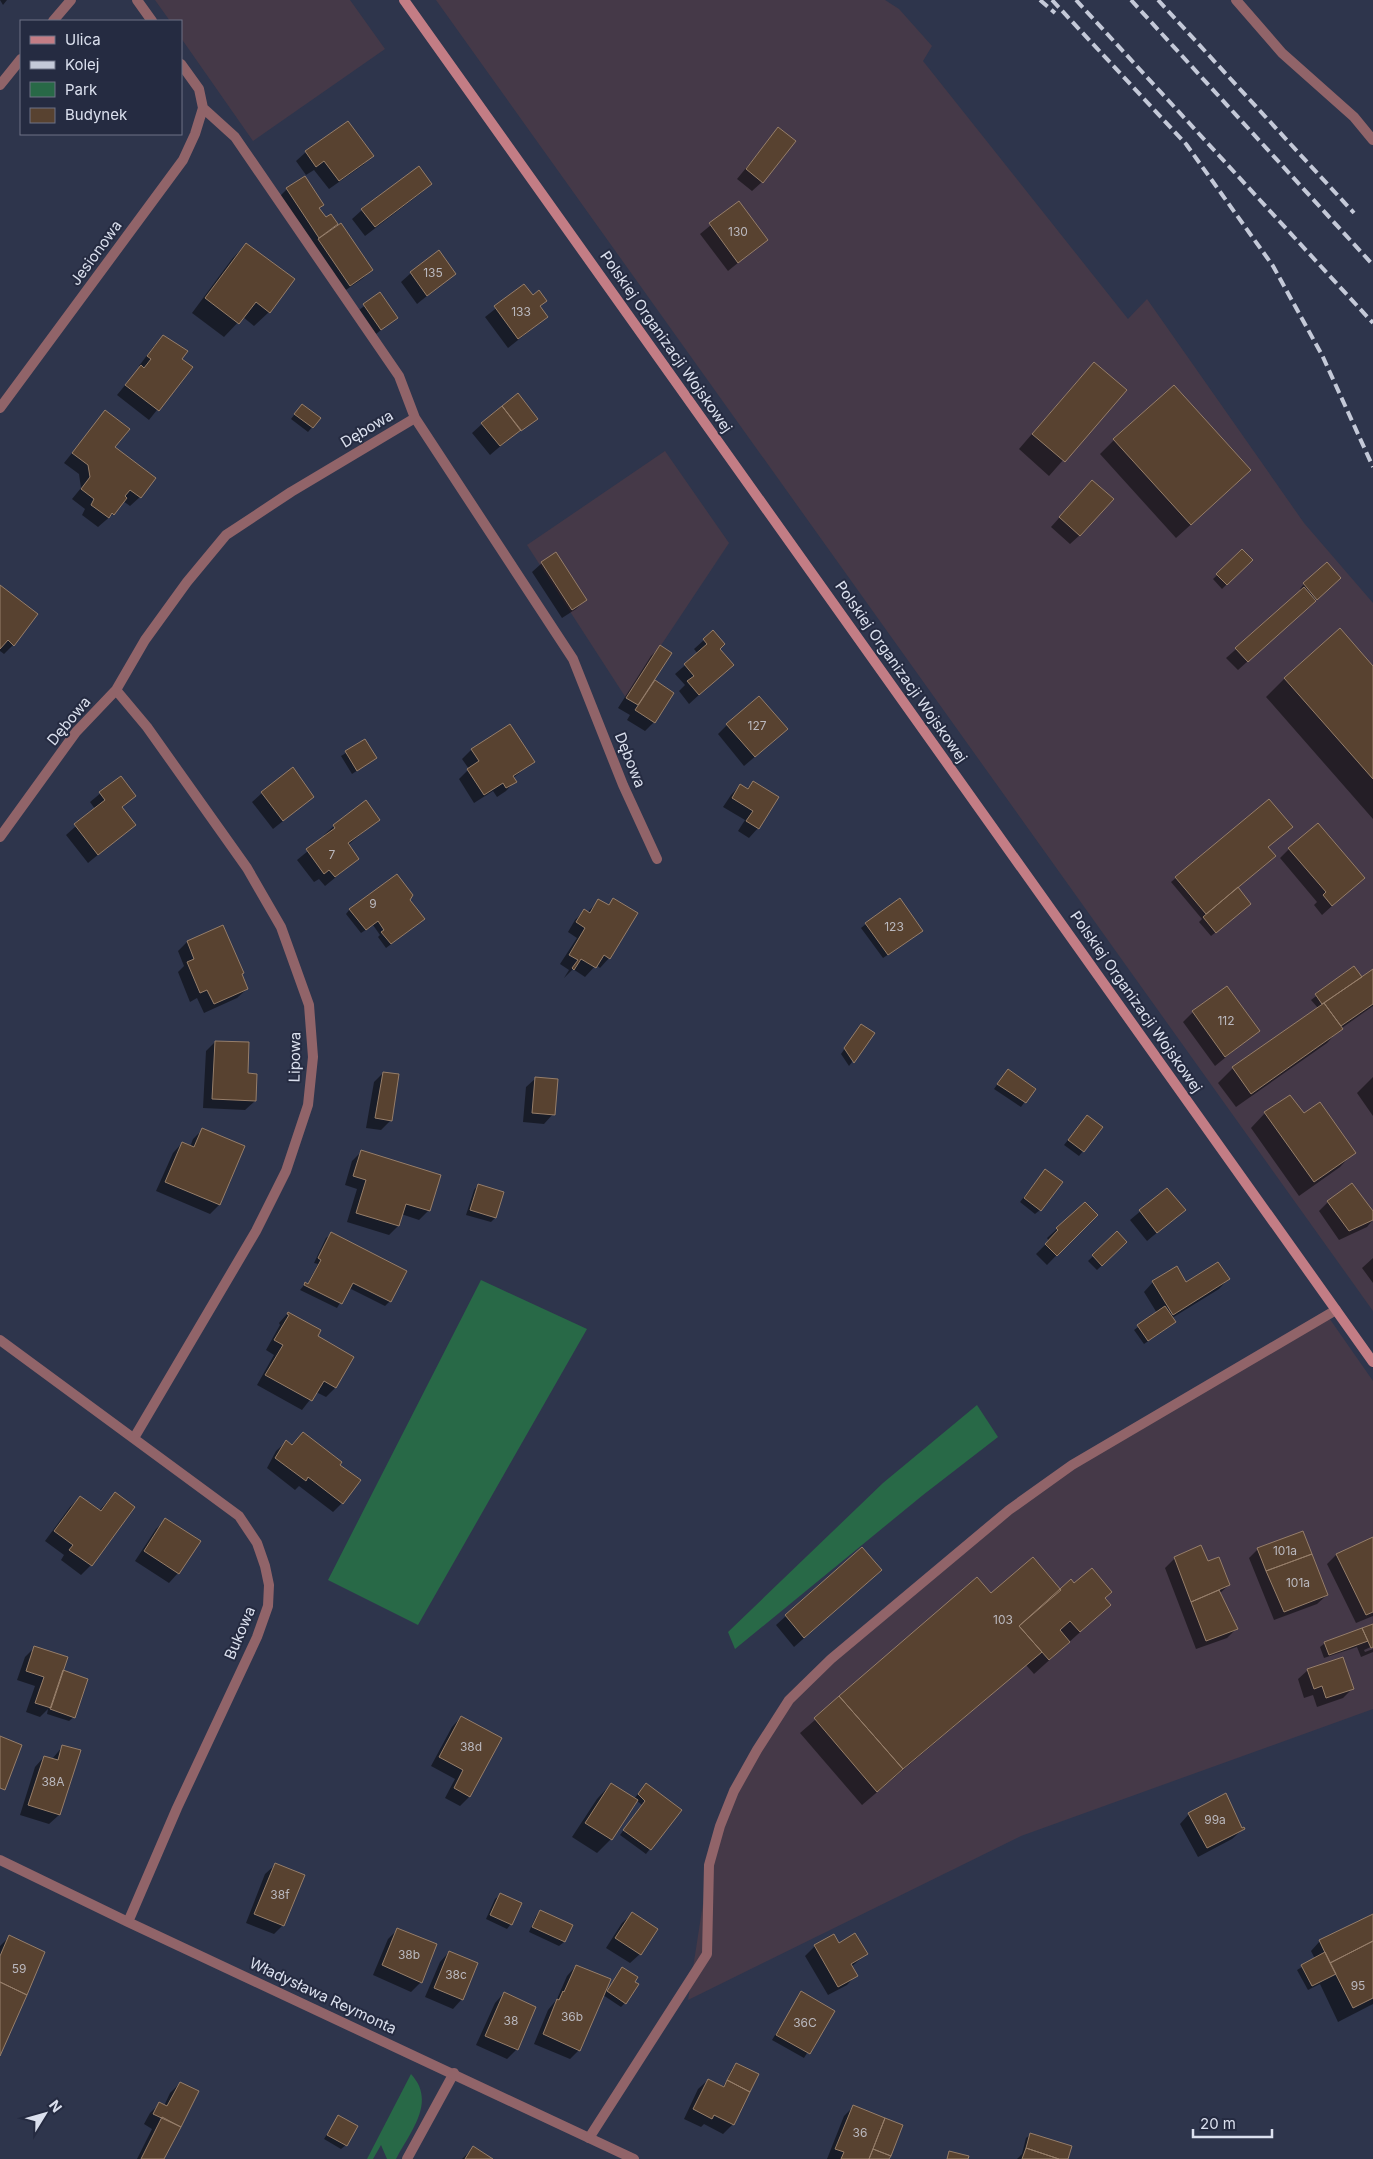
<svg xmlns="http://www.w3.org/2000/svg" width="1373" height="2159" font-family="Inter,sans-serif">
<rect width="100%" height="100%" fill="#2e354c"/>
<path fill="#453948" d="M155,0h195l35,49 -132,92 -72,-103v-17h-11z
M436,0h449l14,9 33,37 -9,15 205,258 19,-20 157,224 69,80v708z
M665,451l64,92 -103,155 -99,-153z
M1327,1315l46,66v328l-352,127 -333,164 21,-135 11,-39 69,-126 42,-41 241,-194z"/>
<path fill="#286947" d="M481,1280l106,49 -169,296 -90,-45z
M977,1405l21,32 -75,58 -188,154 -7,-17 155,-149z
M411,2074c26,28 -1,58 -15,85h-9l-6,-14 -8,14h-6z"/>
<path fill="#0007" d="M0,0h7l-4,5z
M778,129l-16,53 -10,9 -15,-12z
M306,152l66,4 -9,9 -34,24 -15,-19 -8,5 -10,-14z
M418,168l13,16 -10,9 -56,43 -13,-17 10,-9z
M304,178l19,26 -5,5 7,10 5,-4 42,55 -10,9 -22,15 -63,-95 10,-10z
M739,202l27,38 -38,31 -28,-37z
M246,244l47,36 -24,32 -15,14 -11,-9 -19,20 -32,-24 40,-54z
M411,273l43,1 -37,30 -16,-22z
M524,286l23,31 -39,31 -23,-31z
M380,294l16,24 -20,16 -17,-24z
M163,337l18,22 10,8 -42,53 -32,-25 23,-28 -1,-1 15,-20z
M1080,378l45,12 -76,86 -30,-27z
M298,410l22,8 -12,14 -17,-13z
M105,412l9,36 26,49 -10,9 -7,-5 -10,13 -15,13 -16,-12 3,-6 -13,-10 9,-11 -2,-14 -15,-11z
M536,419l-20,14 -26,22 -18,-22 10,-9z
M1114,440l121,45 -59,53 -76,-84z
M1083,491l-3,44 -10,9 -19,-17z
M1242,551l9,9 -29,29 -9,-10z
M542,563l43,37 -9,9 -14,9 -30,-46z
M1335,583l-97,87 -12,-12 76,-67 -2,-2 4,-5z
M0,586l13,59 -9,9 -4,-3z
M704,640l14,9 4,25 -33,30 -10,-13 6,-6 -10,-11 23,-20 -4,-5z
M660,647l-7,34 19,12 -18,29 -9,9 -18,-11 3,-5 -12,-7 33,-52z
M1373,668v151l-107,-122 19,-19z
M510,725l23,37 -20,16 2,3 -9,10 -9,6 -4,-6 -19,12 -15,-24 10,-10 -7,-10 9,-9z
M727,725l50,13 -33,28 -26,-32z
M365,741l11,17 -24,16 -11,-18z
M120,777l15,19 -13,12 12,17 -46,38 -22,-28 29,-26 -5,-7z
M753,783l5,45 -9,10 -11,-7 7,-11 -22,-13 8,-12 9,-10 6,4z
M262,793l51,4 -40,32 -21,-27z
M1269,800l-2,47 -31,41 9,20 -34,28 -12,-14 3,-3 -31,-37z
M366,802l13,17 -31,26 10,14 -33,27 -6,-7 -5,3 -17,-22 28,-23 -1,-2 10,-9z
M1289,849l74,29 -41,37 -8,-10 3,-3 -37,-44z
M613,899l-4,59 -9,10 -4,-3 -11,12 -12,-8 -9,9 5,-8 -9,-6 17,-26 -9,-6 7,-12 9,-9 4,1 11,-12 8,6z
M409,900l10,23 -33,25 -8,-11 2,-2 -7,-10 -12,8 -15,-19 4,-5z
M866,924l51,11 -34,23 -22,-30z
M187,942l54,33 6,14 -10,9 -33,15 -7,-15 -7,4 -12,-30 6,-6 -6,-15z
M1353,968l8,10 12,-8v36l-34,24 -12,13 -91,64 -18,-24 15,-15 85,-60 -7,-8z
M1227,988l31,43 -43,35 -32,-44 10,-10z
M861,1025l13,8 -25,33 -8,-12z
M215,1042l31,33 9,26 -10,9 -42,-2 3,-57z
M383,1073l8,47 -10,10 -15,-2 8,-46z
M1004,1075l30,14 -13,18 -27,-18z
M1373,1077v39l-16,-23z
M536,1078l17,36 -9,10 -21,-2 3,-35z
M1265,1113l39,2 50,37 -14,15 -41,29 -48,-68z
M1087,1116l-4,35 -4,5 -15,-11z
M203,1129l41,18 -25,58 -9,9 -54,-23 17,-38 9,-10 8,4 3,-8z
M361,1152l68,58 -10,10 -18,-6 -3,12 -9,9 -42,-13 10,-33 -12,-4 7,-24z
M1041,1175l-1,35 -5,4 -15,-12z
M478,1185l24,7 -7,26 -4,4 -25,-7 8,-25z
M1167,1189l17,21 -37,31 -17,-21z
M1328,1202l45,11v7l-6,7 -28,13 -20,-29z
M1096,1215l-49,50 -11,-11 13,-13 -2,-3 10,-9z
M1117,1233l9,9 -29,28 -9,-9z
M331,1234l59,67 -5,5 -36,-18 -12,20 -37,-18 5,-6 2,1 11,-21 -4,-1 12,-25z
M1373,1258v25l-11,-15z
M1228,1279l-9,10 -47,29 2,4 -4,4 -26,18 -10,-14 23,-17 -13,-21 9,-10 33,2z
M288,1313l28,24 36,20 -17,31 -9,9 -10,-5 -14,18 -45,-25 17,-30 -8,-5 14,-25 -1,-2z
M303,1433l35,32 4,38 -9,9 -34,-26 -4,4 -28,-22 9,-17 10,-9 4,4z
M115,1493l18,14 -42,58 -10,10 -20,-15 3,-5 -19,-14 25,-34 10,-10 19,14z
M166,1519l33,22 -21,32 -9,10 -34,-22 21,-32z
M1373,1539v77l-17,7 -29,-59 9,-9z
M1258,1549l69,46 -10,9 -43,16 -25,-62z
M1175,1558l32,5 22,22 -10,9 17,35 -9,9 -31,11 -31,-81z
M871,1579l-77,68 -18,-22 10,-9z
M977,1579l14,16 69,-4 43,7 7,7 -76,69 -8,-9 -164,140 -62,-72z
M1373,1625v21l-9,4 1,2 8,-3v3l-12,5 -4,-10 -33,11 -4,-11 5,-4z
M35,1647l26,28 13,42 -5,4 -22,-7 1,-5 -8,8 -14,-5 9,-26 -18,-6 8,-23z
M1308,1670l45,18 -10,10 -26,9 -4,-12 -9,3 -6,-19z
M461,1717l40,21 -32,59 -9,9 -15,-8 10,-19 -24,-13 21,-39z
M63,1746l16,5 -20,64 -10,9 -29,-9 15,-48 9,-10 8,2z
M611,1784l23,15 8,-10 38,21 -34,44 -26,-19 22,-30 -6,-5 -25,39 -14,14 -25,-16 25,-38z
M1189,1814l53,16 -10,9 -34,18 -18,-33z
M275,1865l8,60 -9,9 -28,-11 19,-49z
M500,1895l11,29 -4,5 -21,-10 9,-20z
M541,1911l30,14 -7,17 -5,4 -30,-14 7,-16z
M632,1914l8,40 -10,9 -24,-15 16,-25z
M1373,1915v89l-35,18 -18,-38 -12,6 -11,-20 18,-11 -4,-8 9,-10z
M397,1930l38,15 -14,37 -10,10 -38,-17 15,-36z
M833,1936l6,8 27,10 -15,13 5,8 -9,10 -19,10 -23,-39 10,-10z
M9,1937l-9,116v-107z
M449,1952l13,47 -9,10 -28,-12 15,-35z
M576,1966l30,25 16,-23 3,35 -4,4 -18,-12 -24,55 -9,9 -36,-15 14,-34 9,-11 10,-23z
M504,1993l13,56 -10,10 -31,-14 19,-42z
M801,1993l32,18 -29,47 -32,-18z
M736,2064l-3,60 -10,10 -19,-10 -3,3 -17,-8 14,-30 10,-9 15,7 9,-18z
M180,2083l-17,76h-26l15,-30 -8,-5 6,-11 9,-9 5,2 6,-13z
M854,2106l47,20 -13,33h-61l17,-43z
M338,2117l8,28 -5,4 -17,-10z
M1031,2134l36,25h-50l5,-5 4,-16z
M473,2148l17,11h-28z"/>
<path fill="#584230" stroke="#967e6a" d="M348,121l26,35 -35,25 -15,-20 -8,6 -11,-16z
M778,127l18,14 -33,42 -17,-14z
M419,166l13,18 -57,43 -14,-18z
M305,176l19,29 -5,3 7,9 5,-3 7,10 -19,14 -33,-50z
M739,201l29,39 -30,23 -29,-40z
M341,223l32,47 -23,16 -32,-47z
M246,243l49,36 -25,34 -14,-11 -17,22 -34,-26z
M439,250l17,24 -29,22 -17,-24z
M524,284l9,11 6,-5 8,11 -7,5 8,11 -30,22 -24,-33z
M380,292l18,26 -17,12 -18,-26z
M163,335l25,16 -6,8 11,8 -34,44 -34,-26 16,-20 3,3 7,-9 -4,-3z
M1094,362l33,28 -62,72 -33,-28z
M1174,385l77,85 -60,55 -78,-86z
M518,393l20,26 -17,12 -19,-25z
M302,404l19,14 -8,10 -19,-14z
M502,406l19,24 -21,16 -19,-23z
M105,410l25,19 -15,18 41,31 -15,20 -11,-8 -5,6 2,2 -13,17 -2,-2 -3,5 -18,-13 3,-6 -13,-10 9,-12 -2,-12 -16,-12z
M1092,480l22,19 -34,37 -21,-19z
M1242,549l11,11 -26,25 -11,-11z
M556,552l31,48 -15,10 -31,-48z
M1327,562l14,16 -24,22 -14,-17z
M0,585l38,29 -24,32 -6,-6 -8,9z
M1304,587l12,14 -68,61 -13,-14z
M1340,628l33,38v113l-89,-101z
M713,630l12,14 -5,5 14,16 -35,30 -12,-14 7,-5 -10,-12 23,-20 -4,-5z
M660,645l12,8 -34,52 -12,-7z
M655,680l19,13 -19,30 -20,-13z
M759,696l29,33 -33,28 -29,-33z
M510,724l25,38 -22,14 4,6 -11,6 -3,-5 -19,12 -17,-26 12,-8 -8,-12z
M365,739l12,19 -20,13 -12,-20z
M293,767l21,30 -31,24 -22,-29z
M121,776l15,20 -14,11 14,18 -38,30 -24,-31 31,-24 -6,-8z
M753,781l26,16 -20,32 -13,-8 7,-10 -21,-13 8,-14 8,5z
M1269,799l24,28 -25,20 8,9 -70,58 -31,-37z
M366,800l14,20 -32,23 11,16 -24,18 -6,-7 -5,4 -18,-25 29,-21 -2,-3z
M1318,823l47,55 -33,28 -9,-11 3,-3 -38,-44z
M397,874l16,21 -3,5 15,19 -34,25 -10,-12 3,-2 -6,-9 -12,9 -17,-21z
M1238,887l13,17 -35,29 -13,-16z
M613,898l25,15 -28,46 -6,-4 -8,13 -15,-9 -7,11 -2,-2 6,-8 -9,-5 16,-27 -9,-6 8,-13 6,4 8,-14 11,6z
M900,898l23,33 -35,24 -23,-32z
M223,925l21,48 -2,1 6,15 -34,15 -7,-14 -7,3 -13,-31 7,-3 -7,-18z
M1354,966l8,11 -40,27 -7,-10z
M1373,969v35l-32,22 -17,-23z
M1227,986l33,45 -35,26 -33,-46z
M1324,1003l19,26 -92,65 -19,-27z
M861,1024l14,9 -21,30 -10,-15z
M215,1041l34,1 -1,31 9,1 -1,27 -44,-2z
M1008,1069l28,20 -10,14 -29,-19z
M383,1072l16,2 -7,47 -17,-3z
M535,1077l23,2 -3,36 -23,-2z
M1290,1095l14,18 16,-11 36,51 -42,29 -50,-70z
M1087,1115l16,12 -19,25 -16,-12z
M202,1128l43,18 -25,59 -55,-23 17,-40 12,5z
M361,1150l80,25 -11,36 -24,-7 -7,22 -43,-13 10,-33 -13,-4z
M1045,1169l18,13 -22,29 -17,-13z
M1352,1183l21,28v9l-24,11 -22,-30z
M478,1184l26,8 -8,26 -26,-8z
M1167,1188l19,22 -29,23 -18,-23z
M1085,1202l13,13 -41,41 -12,-12 13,-14 -2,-2z
M1117,1231l10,11 -25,24 -10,-11z
M331,1232l76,39 -16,31 -38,-19 -11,21 -38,-19 1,-3 3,2 13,-24 -3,-2z
M1218,1262l12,17 -57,36 -21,-34 25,-15 9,16z
M1165,1306l11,16 -28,19 -11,-16z
M288,1312l33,18 -3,6 36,21 -18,31 -12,-7 -12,20 -47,-26 18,-30 -9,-5 15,-25 -2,-1z
M303,1432l39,30 -2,3 21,15 -18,24 -35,-27 -2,4 -31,-23 11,-18 6,5z
M115,1492l20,15 -43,59 -23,-16 4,-5 -19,-14 26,-35 21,15z
M165,1518l36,23 -22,33 -35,-23z
M1303,1531l9,23 -46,17 -9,-23z
M1373,1537v75l-7,3 -30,-61z
M1201,1545l7,16 11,-4 11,28 -39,17 -17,-45z
M862,1547l20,23 -78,68 -19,-23z
M1312,1554l16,41 -44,17 -18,-41z
M1033,1557l28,33 -42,36 23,26 -139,117 -64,-73 138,-119 14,16z
M1092,1568l20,24 -7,6 6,7 -31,27 -10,-11 -10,9 10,12 -21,18 -30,-34 52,-47 3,4z
M1219,1590l19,39 -32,12 -15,-39z
M1373,1624v23l-2,1 -9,-20z
M1362,1628l6,13 -39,14 -5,-13z
M34,1646l34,11 -17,51 -16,-5 9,-26 -18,-6z
M1343,1657l11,32 -28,9 -4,-12 -8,3 -7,-20z
M63,1670l25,9 -13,39 -25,-9z
M839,1696l64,73 -26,23 -63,-74z
M461,1716l41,22 -32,59 -16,-9 9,-18 -24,-13z
M0,1736l22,9 -17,45 -5,-2z
M62,1745l19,5 -21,65 -32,-10 16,-49 14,4z
M611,1783l27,17 -26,40 -27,-17z
M646,1783l36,27 -31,40 -28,-20 22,-29 -7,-7z
M1226,1793l16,35 2,-1 1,2 -38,19 -19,-35z
M275,1863l30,12 -21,51 -30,-12z
M500,1893l22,10 -10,22 -22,-10z
M540,1910l33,15 -8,17 -33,-15z
M632,1912l26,17 -17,26 -26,-17z
M1373,1914v27l-43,22 -11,-23z
M397,1928l40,16 -15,39 -40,-18z
M855,1933l13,21 -17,10 7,12 -20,11 -24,-42 20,-11 5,9z
M9,1935l36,17 -18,43 -27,-13v-26z
M1373,1941v57l-20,10 -23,-45z
M449,1951l29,12 -15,37 -29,-12z
M1325,1952l11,22 -24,12 -11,-21z
M576,1965l35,14 -31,72 -37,-17 14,-35 2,1 4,-9 1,1z
M622,1967l16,10 -3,5 4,2 -13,20 -19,-13z
M0,1982l27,13 -27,61z
M801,1991l34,20 -25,43 -34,-19z
M504,1992l32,15 -18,43 -33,-14z
M736,2063l23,11 -9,18 -23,-12z
M708,2079l16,8 3,-7 23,12 -16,33 -20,-10 -2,4 -19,-10z
M180,2082l19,9 -18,36 -28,-13 6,-12 8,4z
M853,2105l32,13 -16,41h-28l3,-7 -9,-3z
M338,2115l20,11 -11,20 -20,-11z
M162,2117l19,10 -17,32h-23z
M885,2118l18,7 -12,31 -18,-7z
M1030,2133l42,13 -4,13h-9l-33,-11z
M473,2146l20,13h-28z
M1026,2148l33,11h-37z
M873,2149l18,7 -2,3h-20z
M949,2151l20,5 -1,3h-21z"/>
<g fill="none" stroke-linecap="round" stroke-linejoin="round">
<path stroke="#916469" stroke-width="10" d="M589,2138l118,-184 2,-89 11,-39 14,-35 23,-41 32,-50 42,-41 178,-149 63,-45 264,-155
M407,2159l47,-86"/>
<path stroke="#916469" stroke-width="10" d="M137,0l15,21
M1236,0l46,53 72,64 19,23
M53,21l18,-21
M181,64l18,25 4,19 32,29 164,239 16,42
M0,85l21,-26
M0,408l183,-248 12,-26 8,-26
M116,690l31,37 100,141 34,59 28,78 4,52 -5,48 -22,66 -30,60 -122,207
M0,837l76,-105 40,-42 29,-50 42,-58 39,-47 65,-43 124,-74 158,241 50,126 34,74
M0,1340l239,176 18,27 8,23 4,19 -1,21 -11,31 -80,171 -49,114
M0,1860l128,62 506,237"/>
<path stroke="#c37d85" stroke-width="10" d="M404,0l969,1362"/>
<path stroke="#c4c9d8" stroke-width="4" stroke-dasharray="10 5" stroke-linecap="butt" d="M1040,0l15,13
M1052,0l134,144 87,122 49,89 51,112
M1076,0l297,323
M1131,0l242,265
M1158,0l196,213"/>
</g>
<g text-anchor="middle" stroke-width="4" stroke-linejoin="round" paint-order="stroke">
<g font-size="12" fill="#bab8be">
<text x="738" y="236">130</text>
<text x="433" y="277">135</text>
<text x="521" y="316">133</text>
<text x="757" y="730">127</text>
<text x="332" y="859">7</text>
<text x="373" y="908">9</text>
<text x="894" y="931">123</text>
<text x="1226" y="1025">112</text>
<text x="1285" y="1555">101a</text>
<text x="1298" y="1587">101a</text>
<text x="1003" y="1624">103</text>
<text x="471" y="1751">38d</text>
<text x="53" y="1786">38A</text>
<text x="1215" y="1824">99a</text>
<text x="280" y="1899">38f</text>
<text x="409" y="1959">38b</text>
<text x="19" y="1973">59</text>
<text x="456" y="1979">38c</text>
<text x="1358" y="1990">95</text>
<text x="572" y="2021">36b</text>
<text x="511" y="2025">38</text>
<text x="805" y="2027">36C</text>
<text x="860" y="2137">36</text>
</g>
<g font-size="15" fill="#dbe0ee" stroke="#252b41">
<text transform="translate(96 253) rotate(-54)" y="5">Jesionowa</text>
<text transform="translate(666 342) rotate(55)" y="5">Polskiej Organizacji Wojskowej</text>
<text transform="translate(367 429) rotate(-31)" y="5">Dębowa</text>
<text transform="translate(901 672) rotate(55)" y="5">Polskiej Organizacji Wojskowej</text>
<text transform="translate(69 721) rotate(-50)" y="5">Dębowa</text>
<text transform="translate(630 760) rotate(68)" y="5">Dębowa</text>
<text transform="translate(1136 1002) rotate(55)" y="5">Polskiej Organizacji Wojskowej</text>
<text transform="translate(295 1057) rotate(-89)" y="5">Lipowa</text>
<text transform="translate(240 1633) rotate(-67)" y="5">Bukowa</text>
<text transform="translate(323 1996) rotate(25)" y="5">Władysława Reymonta</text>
</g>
</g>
<rect x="20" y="20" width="162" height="115" fill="#252b41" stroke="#6e7386"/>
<rect x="30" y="36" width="25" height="8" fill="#c37d85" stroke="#6e7386"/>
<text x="65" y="45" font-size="15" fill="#dbe0ee">Ulica</text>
<rect x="30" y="61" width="25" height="8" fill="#c4c9d8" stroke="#6e7386"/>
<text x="65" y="70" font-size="15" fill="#dbe0ee">Kolej</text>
<rect x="30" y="82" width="25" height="15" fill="#286947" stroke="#6e7386"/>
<text x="65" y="95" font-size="15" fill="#dbe0ee">Park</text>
<rect x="30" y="108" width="25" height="15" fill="#584230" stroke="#6e7386"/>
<text x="65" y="120" font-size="15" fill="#dbe0ee">Budynek</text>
<g transform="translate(45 2114) rotate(53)" stroke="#252b41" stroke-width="4" paint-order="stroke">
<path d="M0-4L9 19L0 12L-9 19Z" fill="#dbe0ee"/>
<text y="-8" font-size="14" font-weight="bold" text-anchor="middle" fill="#dbe0ee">N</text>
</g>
<path d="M1193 2129v8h79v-8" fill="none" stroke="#dbe0ee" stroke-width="2.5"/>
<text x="1200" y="2129" font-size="15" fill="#dbe0ee" stroke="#252b41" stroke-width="4" paint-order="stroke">20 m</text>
</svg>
